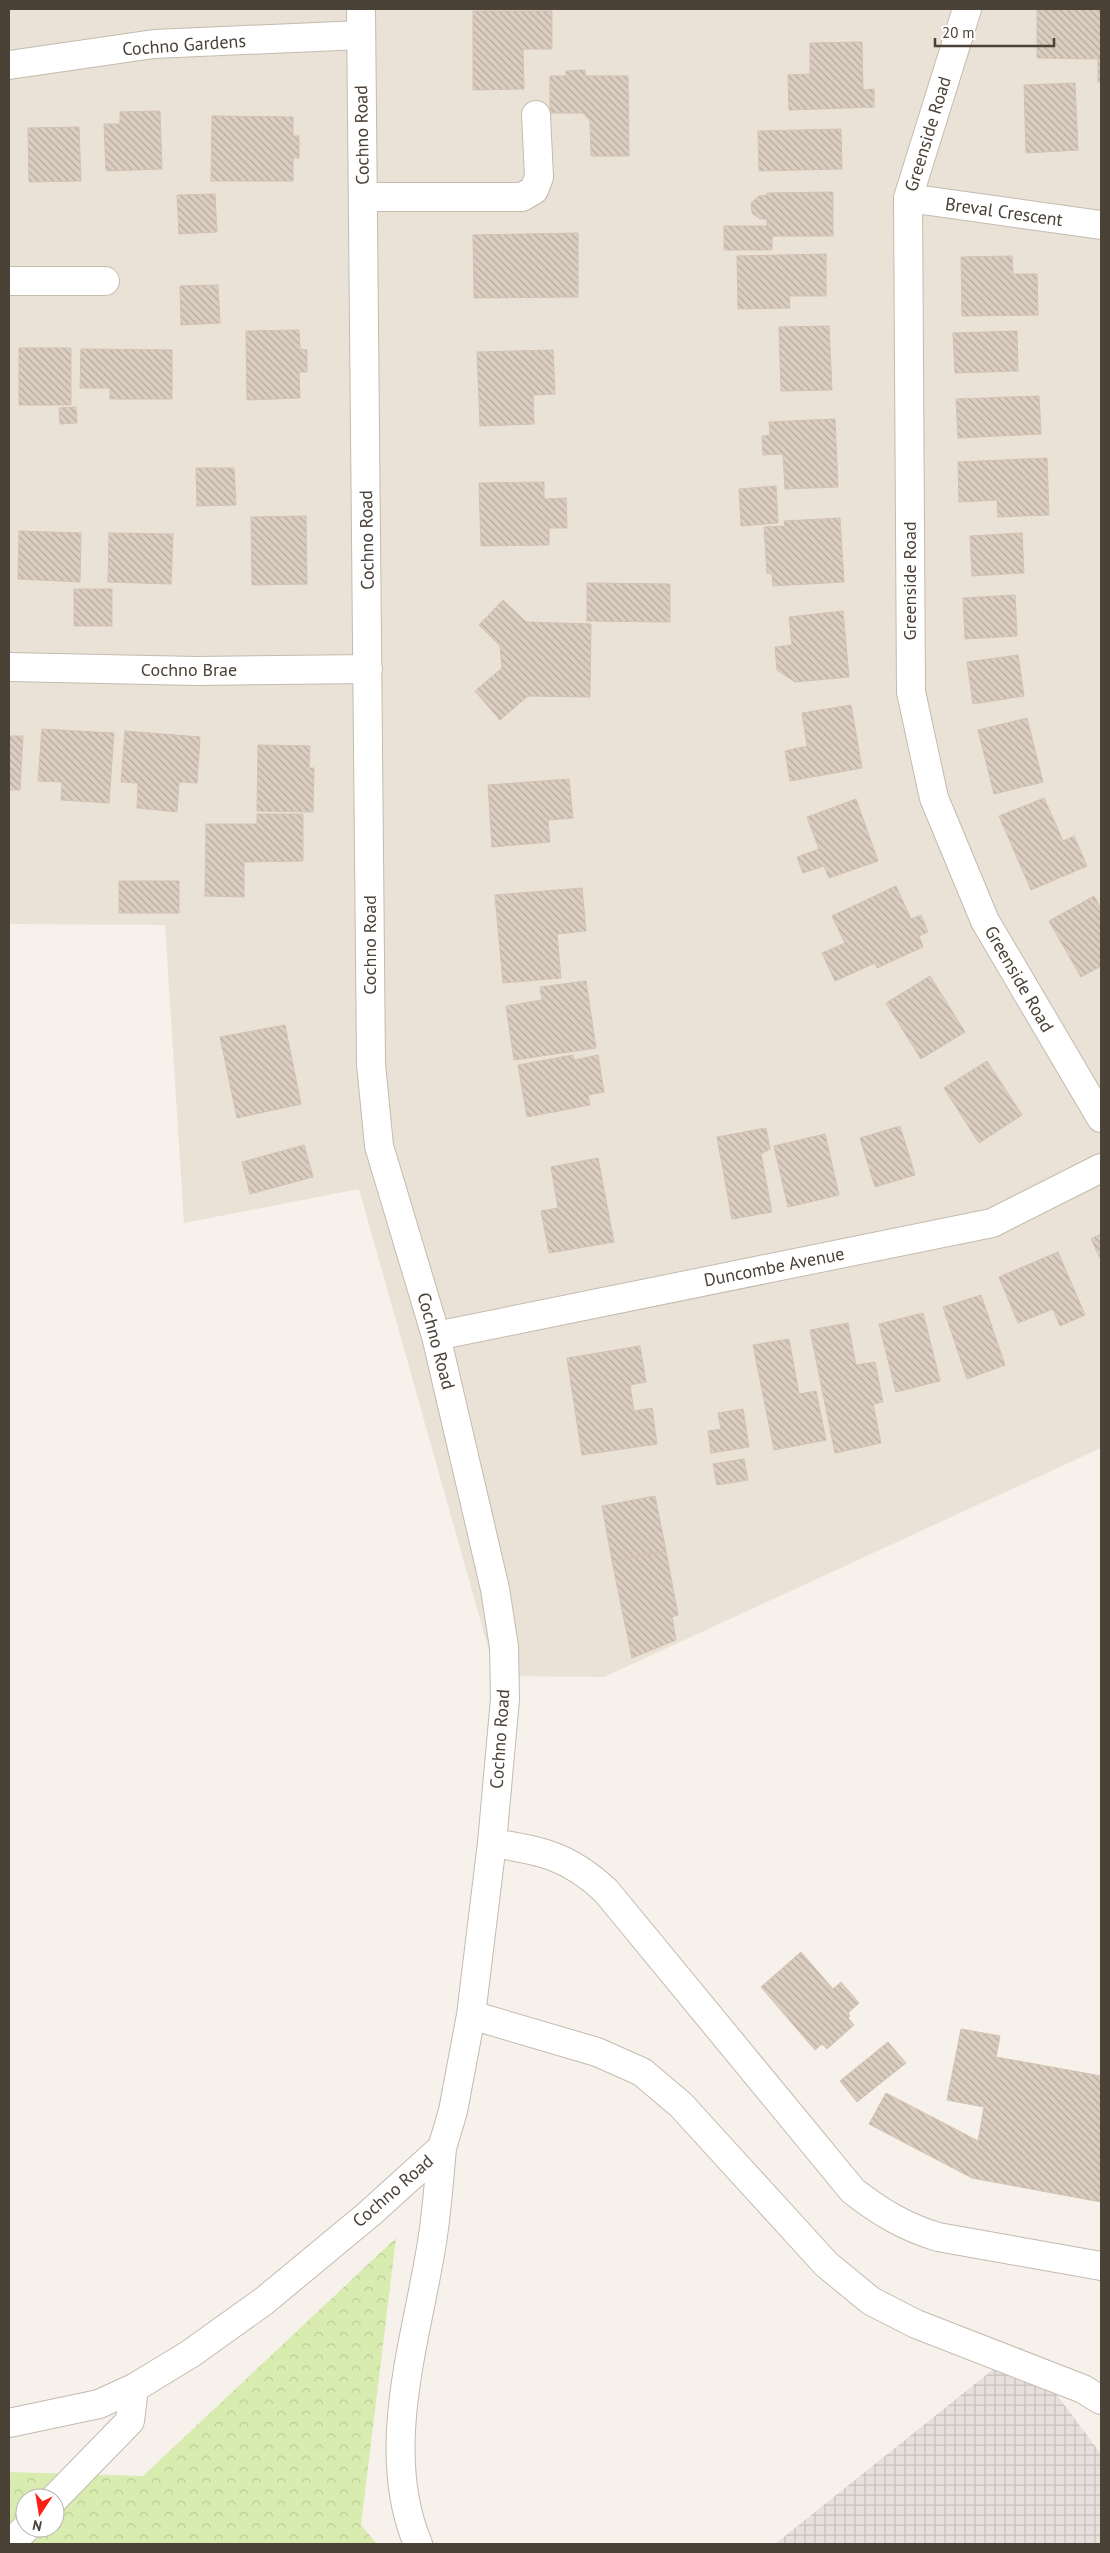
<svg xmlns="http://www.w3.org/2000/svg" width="1110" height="2553" font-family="'PT Sans',sans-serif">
<defs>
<pattern id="industrial-grid" width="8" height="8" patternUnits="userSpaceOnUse" patternTransform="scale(1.25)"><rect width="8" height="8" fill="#e5e0db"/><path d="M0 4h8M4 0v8" fill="none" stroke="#c6c1bd"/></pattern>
<pattern id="forest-crowns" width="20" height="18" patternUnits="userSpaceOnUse" patternTransform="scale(1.25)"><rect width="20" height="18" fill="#d8ecb0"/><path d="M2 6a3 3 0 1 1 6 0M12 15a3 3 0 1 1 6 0" fill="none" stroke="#bbcc98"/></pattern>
<pattern id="building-back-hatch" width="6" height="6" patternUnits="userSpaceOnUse" patternTransform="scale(1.25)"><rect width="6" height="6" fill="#dbcec1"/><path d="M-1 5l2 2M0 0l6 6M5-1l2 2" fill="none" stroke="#b4a99e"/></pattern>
</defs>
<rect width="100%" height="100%" fill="#f6f1ea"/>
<path fill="#eae2d7" d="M9,9h1092v1439l-497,229 -108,-1 -137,-487 -175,34 -19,-298 -156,-1z"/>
<path fill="url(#industrial-grid)" d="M1021,2347l80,107v90h-326z"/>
<path fill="url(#forest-crowns)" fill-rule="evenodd" d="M396,2238l-35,287 16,19h-368v-72l134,4zM25,2498h30v30h-30z"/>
<path fill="url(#building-back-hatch)" stroke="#d4c2b1" d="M1037,9h64v50l-64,-1z
M473,11h79v38h-29l1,40 -51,1z
M862,42l1,48 11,-1v18l-85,3 -1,-35 22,-1v-31z
M1098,59h3v23h-3z
M585,70v6h43l1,80h-38l-1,-35 -7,-8h-33v-37h16v-5z
M1075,83l3,67 -52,3 -2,-68z
M160,111l2,58 -56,2 -2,-47h16v-12z
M212,116l81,1v19h6v22h-6v23h-82z
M79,127l2,54 -52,1 -1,-54z
M841,129l1,40 -83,2 -1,-40z
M833,192v44h-61v14h-48v-24h43v-7h-7l-8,-6 -1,-10 8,-7 8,-1v-2z
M215,194l2,38 -38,2 -2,-39z
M578,233v64l-104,1 -1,-63z
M826,254v42h-37l1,12 -52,1 -1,-53z
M1012,256l1,18h24l1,41 -76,1 -1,-59z
M218,285l2,38 -39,2 -1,-39z
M829,326l3,64 -51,1 -2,-64z
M299,330l1,19 7,1v22h-8l1,26 -53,2 -1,-69z
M1017,331l1,40 -63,2 -2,-40z
M19,348h52v57h-52z
M81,349l91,1v49h-62v-11h-30z
M553,350l2,44 -22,1 1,29 -54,2 -3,-74z
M1039,396l2,38 -83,4 -2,-39z
M76,407l1,16 -17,1 -1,-16z
M835,419l3,68 -53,2 -2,-35 -20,1 -1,-19 8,-1 -1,-13z
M1047,458l2,57 -51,2 -1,-17 -38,2 -1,-40z
M196,468h38l2,37 -39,1z
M544,482v17l22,-1 1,30h-18v17l-68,1 -2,-63z
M776,486l2,37 -37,3 -2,-37z
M306,516l1,68 -55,1 -1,-68z
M840,518l4,64 -71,4 -1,-12 -5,-1 -3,-46 21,-1 -1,-5z
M19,531l62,2 -1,49 -62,-3z
M109,533l64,1 -2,50 -63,-2z
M1022,533l2,40 -52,3 -2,-40z
M587,583l83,1v38l-83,-1z
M74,589h38v37h-38z
M1015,595l2,41 -52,3 -2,-41z
M503,600l23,22 65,2 -1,73 -62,-1 -28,24 -25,-29 27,-23 -2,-22 -21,-21z
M843,611l6,66 -54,5 -18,-12 -2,-23 17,-2 -3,-28z
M1018,655l6,41 -51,8 -6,-42z
M851,705l11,63 -72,13 -5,-30 22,-5 -5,-33z
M1027,718l16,64 -49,12 -16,-64z
M42,729l72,4 -5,70 -48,-3 1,-18 -24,-1z
M125,731l75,6 -3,46 -18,-1 -2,30 -40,-4 1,-25 -17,-1z
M9,736h14l-3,54h-11z
M258,745l52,1 -1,22h5l-1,44 -56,-1z
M569,779l4,39 -25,2 2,22 -58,5 -4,-62z
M1044,798l19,43 11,-5 13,30 -56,24 -32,-74z
M856,799l22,62 -49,17 -5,-12 -21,7 -6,-16 22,-8 -12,-32z
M257,814h46v47l-59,1v35l-39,-1 1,-72h51z
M119,881h60v32h-60z
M896,886l15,33 10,-4 7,17 -9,4 4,11 -46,21 -2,-5 -40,18 -13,-28 23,-10 -13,-27z
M582,888l4,43 -29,3 4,44 -58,5 -8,-88z
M1094,896l7,13v57l-20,11 -32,-56z
M930,976l35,56 -44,27 -35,-56z
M586,981l10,67 -82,12 -8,-54 36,-6 -2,-13z
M285,1025l16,79 -64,14 -17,-81z
M573,1055l1,5 24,-5 6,37 -16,3 2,10 -63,12 -9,-52z
M987,1061l35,54 -43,28 -35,-55z
M900,1126l15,49 -40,12 -15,-49z
M766,1128l4,21 -9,5 11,58 -40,7 -15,-82z
M825,1134l14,61 -51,12 -14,-61z
M304,1145l9,32 -63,17 -8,-32z
M598,1158l16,84 -65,11 -8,-42 17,-3 -7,-41z
M1101,1234v26l-10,-21z
M1058,1252l27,63 -25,11 -7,-17 -35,14 -19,-46z
M981,1295l24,70 -38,14 -24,-72z
M923,1313l17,68 -44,11 -17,-68z
M848,1323l8,42 19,-3 8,40 -10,2 8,39 -46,10 -25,-123z
M789,1339l10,55 17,-3 10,49 -52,10 -21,-105z
M640,1346l6,36 -16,3 4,26 18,-3 5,36 -75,11 -15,-97z
M743,1409l6,38 -38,6 -3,-22 13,-2 -3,-16z
M744,1459l4,21 -31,5 -4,-21z
M655,1496l11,55 -54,10 -10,-55z
M666,1551l12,64 -6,2 4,23 -44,18 -20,-97z
M801,1952l32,37 8,-7 18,21 -11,10 2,3 -2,2 6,7 -27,24 -5,-5 -7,6 -54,-63z
M961,2029l39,7 -4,21 105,19v126l-129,-24 -103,-54 17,-31 92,48 6,-34 -37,-7z
M888,2042l18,21 -49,39 -17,-21z"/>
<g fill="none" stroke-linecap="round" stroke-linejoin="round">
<g stroke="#c5baae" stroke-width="30">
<path id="minor" d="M967,9l-59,189 3,494 23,106 51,123 116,197
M9,65l145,-21 207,-9
M363,197h159l12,-7 5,-13 -3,-62
M908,198l193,27
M9,281h96
M9,667l187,4 172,-2
M436,1336l556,-113 109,-55
M492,1843c48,7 77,13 114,48l247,300c27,21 52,36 85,46l163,29
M471,2015l126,37 45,20 39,33 145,159 45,37 45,23 167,65 18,11
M9,2423l90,-19 35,-16 56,-34 74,-53 105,-87 73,-66 11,-37 18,-96 21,-172 13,-144 -1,-52 -9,-58 -59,-253 -57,-190 -8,-82 -10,-1055
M55,2498l75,-77 4,-33
M10,2544l16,-16
M418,2544c-40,-95 -1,-205 14,-302 5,-31 7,-62 10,-94"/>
</g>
<use href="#minor" stroke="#fff" stroke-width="28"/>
</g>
<g text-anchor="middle" stroke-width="4" stroke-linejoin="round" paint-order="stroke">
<g font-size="18" fill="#4a4137" stroke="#fff">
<text transform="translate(184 45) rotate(-4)" y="6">Cochno Gardens</text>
<text transform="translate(928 134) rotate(-73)" y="6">Greenside Road</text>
<text transform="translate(362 135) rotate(-91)" y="6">Cochno Road</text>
<text transform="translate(1004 212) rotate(8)" y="6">Breval Crescent</text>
<text transform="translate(367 540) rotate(-91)" y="6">Cochno Road</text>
<text transform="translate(910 581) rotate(-90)" y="6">Greenside Road</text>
<text x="189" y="676">Cochno Brae</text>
<text transform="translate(370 945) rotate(-90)" y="6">Cochno Road</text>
<text transform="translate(1019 979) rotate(60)" y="6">Greenside Road</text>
<text transform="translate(774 1267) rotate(-11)" y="6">Duncombe Avenue</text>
<text transform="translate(436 1341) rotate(75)" y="6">Cochno Road</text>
<text transform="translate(500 1739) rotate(-86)" y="6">Cochno Road</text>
<text transform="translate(393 2191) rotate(-41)" y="6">Cochno Road</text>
</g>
</g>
<rect width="1110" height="2553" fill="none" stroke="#4a4137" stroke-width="20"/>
<g transform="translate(40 2513) rotate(192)"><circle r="24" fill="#ffffff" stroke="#b7b3af"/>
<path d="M0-4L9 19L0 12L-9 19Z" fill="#ff1e18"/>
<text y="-8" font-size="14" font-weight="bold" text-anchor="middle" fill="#4a4137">N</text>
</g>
<path d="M935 38v8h119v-8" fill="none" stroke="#4a4137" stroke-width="2.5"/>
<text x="942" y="38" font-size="15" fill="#4a4137" stroke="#ffffff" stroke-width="4" paint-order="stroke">20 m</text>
</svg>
